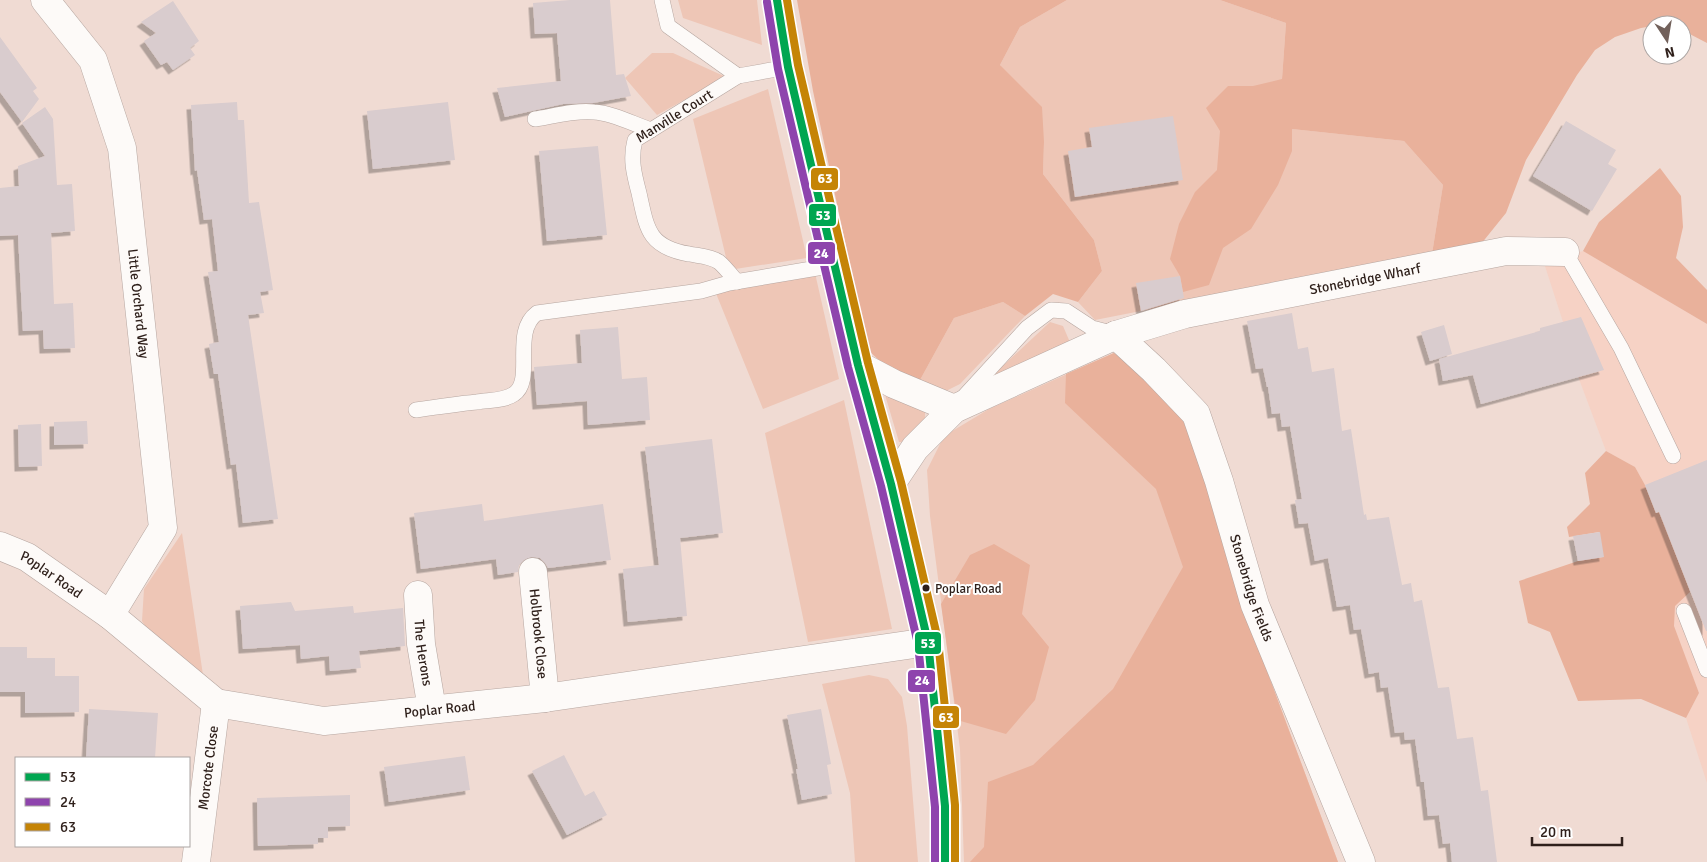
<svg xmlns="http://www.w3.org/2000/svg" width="1707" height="862" font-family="Signika,sans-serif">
<defs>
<filter id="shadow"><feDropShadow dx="-4.5" dy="4.5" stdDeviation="0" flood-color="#0004"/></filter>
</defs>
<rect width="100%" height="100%" fill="#f0dbd3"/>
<path fill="#f6d2c5" d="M1583,251l124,73v459l-21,-65 13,-25 -26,-67 2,-20 -19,-93 -11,-28 -10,-18 -29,-16 -33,-88 -10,-41 -19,-59z"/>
<path fill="#eec6b6" d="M678,0h79l5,45 -79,-27z
M1067,0h153l66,23 -4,56 10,50 112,12 39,44 -11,69 -337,66 -17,-18 24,-31 -8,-31 -51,-66 1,-32 -44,-77 20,-38z
M652,53h21l53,24 -69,38 -32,-37z
M768,89l39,169 -78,12 -36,-151z
M815,273l24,106 -76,30 -48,-118z
M1003,302l22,14 -65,68 -16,8 -24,-12 34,-62z
M1050,322l13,4 9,21 -81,36 1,-7z
M1114,353l131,259 93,250h-374l-4,-113 -30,-233 -3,-46 17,-34 45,-27z
M883,388l42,18v19l-18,17h-8z
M844,400l48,229 -84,13 -43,-209z
M182,533l21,142 -51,-38 -10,-16 2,-32z
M869,675l19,4 14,18 5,29 11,136h-63l-5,-69 -28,-109z"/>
<path fill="#e9b19b" d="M797,0h270l-47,27 -20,38 42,42 2,35 -1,32 51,66 8,31 -24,31 -25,-8 -28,22 -22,-14 -49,16 -34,62 -37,-16 -15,-14 -55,-259z
M1220,0h487v43l-25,-13v-5l-18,-1 -23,4 -26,9 -20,13 -18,25 -51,85 -20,53 -25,31 -49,10 11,-69 -39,-44 -112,-12v22l-14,34 -27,44 -28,19 -14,37 -26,7 -3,-16 -10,-17 9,-35 16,-32 22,-22 3,-39 -14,-23 22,-22h25l29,-7 4,-56z
M1660,168l21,28 2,31 -7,31 31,32v34l-124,-73 16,-29z
M1114,353l30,21 37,42 25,57 39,139 93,250h-368l14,-15 4,-65 45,-17 80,-76 70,-122 -27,-78 -91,-86 1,-29z
M1606,451l29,16 10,18 11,28 51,-20v20l-41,16 24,63 -15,14 -1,20 25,67 -13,25 -45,-19 -63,2 -28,-69 -22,-9 -9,-42 59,-20 25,-4 -4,-25 -30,5 -2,-10 23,-23 -5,-31z
M994,544l36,21 -8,49 27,33 -14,53 -29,34 -49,-14 -16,-116 29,-49z"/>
<path fill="#d9ccce" filter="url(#shadow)" d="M570,0h40l6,75 8,-1 7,22 -38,7 -30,1 -58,13 -8,-29 64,-7 -4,-48 -22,1 -2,-31z
M173,1l26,40 -9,7 5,7 -22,15 -6,-8 -6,3 -17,-24 12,-8 -15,-11z
M0,37l37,51 -4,3 6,8 -17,23 -22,-30z
M237,102l1,18h6l5,83 10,-1 14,88 -13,2 4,21 -16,2 30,204 -35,4 -7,-59 -5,1 -13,-91h-4l-5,-30 10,-2 -11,-70 10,-1 -6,-52 -8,1 -7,-50 -2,1 -4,-66z
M448,102l7,58 -82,9 -6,-58z
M45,107l8,12 4,66 15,-1 3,47 -24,2 3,71 19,-1 2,45 -31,1 -1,-19 -20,1 -5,-96 -18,1v-48l19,-2 -1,-20 27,-10 -23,-33z
M1173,116l10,64 -108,17 -7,-46 24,-4 -3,-19z
M1566,121l50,29 -8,14 9,5 -25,42 -59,-35z
M598,146l9,89 -60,6 -8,-90z
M1180,276l4,22 -43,13 -5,-28z
M1292,313l6,36 10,-2 4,25 22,-4 8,63 9,-2 13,86 2,-1 1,6 22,-3 13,68 9,-2 3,19 8,-2 16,88 11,-1 8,52 16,-2 8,54 7,-1 9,72h-45l-2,-19 -7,1 -4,-29 -11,1 -4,-34h-3l-6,-43 -10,1 -1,-8 -9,1 -7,-46 -7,1 -2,-16 -10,2 -8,-45 -7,1 -4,-25 -13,2 -9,-49 -13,3 -7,-38 -9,1 -4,-24 7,-1 -12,-73 -8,1 -2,-14 -8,1 -4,-27h-1l-4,-19 -7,1 -9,-48z
M1581,317l23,53 -123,34 -8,-29 -30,6 -4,-22 101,-28v-3z
M1444,325l8,29 -22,7 -9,-29z
M618,327l4,52 25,-2 3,43 -62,5 -1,-24 -50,4 -3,-38 48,-4 -2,-33z
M87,421l1,23 -34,1v-23z
M41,424l1,42 -23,1 -1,-42z
M712,439l11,94 -43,5 7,78 -59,6 -5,-53 36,-4 -14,-118z
M1707,460v171h-1l-47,-119 -3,1 -11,-28z
M482,504l2,17 119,-17 8,56 -63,8 -3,-5 -5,-5 -9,-1 -7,3 -5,5 -1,7 -20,3 -2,-16 -75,10 -7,-56z
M1600,532l4,25 -26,4 -5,-25z
M291,602l4,9 58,-5 1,7 49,-5 2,38 -46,5 2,17 -31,3 -1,-15 -28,3 -1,-14 -57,4 -3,-43z
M0,647h27v11h28v18h24v36l-54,1v-21h-25z
M89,709l69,4 -3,45h-69z
M821,709l10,55 -4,1 5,29 -30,6 -6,-31h2l-11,-54z
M564,755l21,41 9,-5 13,24 -40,20 -35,-64z
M465,756l5,34 -81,12 -5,-35z
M350,795v31l-22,1v11h-10v6l-60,2 -1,-48z"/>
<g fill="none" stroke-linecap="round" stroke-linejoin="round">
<g stroke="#b6a6a0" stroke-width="16">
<g id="service">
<path d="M662,0l6,26 70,50"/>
<path d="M535,119c19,-3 40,-9 59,-7 19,1 39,12 57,18"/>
<path d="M1565,252l56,96 52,108"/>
<path id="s1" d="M737,282c-6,-7 -12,-15 -18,-20 -9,-6 -20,-6 -30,-8 -41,-7 -42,-25 -50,-61 -5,-19 -9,-34 -4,-53l103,-64 50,-9"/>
<path d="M961,400l66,-72 24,-18 15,1 26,17 23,6"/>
<path d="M416,410c20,-3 41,-6 61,-8 12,-2 27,-1 37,-8 21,-14 -3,-62 23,-81l164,-22 28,-8 106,-18"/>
<path d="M1684,611l23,59"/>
</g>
</g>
<g stroke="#b6a6a0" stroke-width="29">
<g id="minor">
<path id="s2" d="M45,0l48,60 29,88 41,380 -53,87"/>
<path id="s3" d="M1116,335l38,35 42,44 23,67 36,124 106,257"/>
<path d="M858,365l36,19 60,25"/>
<path id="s4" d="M891,484l24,-36 39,-39 162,-74 69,-21 321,-63 59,1"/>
<path id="s5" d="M0,546l27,11 83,58 106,88 108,18 221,-23 383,-56"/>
<path id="s6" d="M533,572l12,126"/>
<path id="s7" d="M418,595l3,49 11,65"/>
<path id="s8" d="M196,862l20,-159"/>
</g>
</g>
<g stroke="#c8bdb9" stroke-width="29">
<path id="primary" d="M777,0l11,67 70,298 33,119 37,158 17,164v56"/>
</g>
<use href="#service" stroke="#fdfaf8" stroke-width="15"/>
<use href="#minor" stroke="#fdfaf8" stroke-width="28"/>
<use href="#primary" stroke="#f7eeed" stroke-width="28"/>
<g stroke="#fff" stroke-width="11">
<path id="bus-1" d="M777,0l11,67 70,298 33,119 37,158 17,164v56"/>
</g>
<g stroke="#fff" stroke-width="11">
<path id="bus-2" d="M767,2l11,67 70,298 33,119 37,158 17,163v55"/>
</g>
<g stroke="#fff" stroke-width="11">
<path id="bus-3" d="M787,0l11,65 70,298 33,119 37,158 17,165v57"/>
</g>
<use href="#bus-1" stroke="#00a651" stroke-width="8"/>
<use href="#bus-2" stroke="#8e44ad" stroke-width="8"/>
<use href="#bus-3" stroke="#c58406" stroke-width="8"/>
</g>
<circle fill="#2e1f1a" stroke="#fff" stroke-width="2" cx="926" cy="588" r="4.5"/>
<g text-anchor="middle" stroke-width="4" stroke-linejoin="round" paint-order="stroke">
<g font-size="13" fill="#2e1f1a" stroke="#fff" text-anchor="start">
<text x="935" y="593">Poplar Road</text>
</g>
<g font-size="14" fill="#2e1f1a" stroke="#fff">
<text dy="5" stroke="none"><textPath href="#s1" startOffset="245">Manville Court</textPath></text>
<text dy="5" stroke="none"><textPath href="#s4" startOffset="532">Stonebridge Wharf</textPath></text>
<text dy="5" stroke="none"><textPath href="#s2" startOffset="326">Little Orchard Way</textPath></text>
<text dy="5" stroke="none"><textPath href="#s5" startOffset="59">Poplar Road</textPath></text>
<text dy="5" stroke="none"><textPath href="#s3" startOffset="295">Stonebridge Fields</textPath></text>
<text dy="5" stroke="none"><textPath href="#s6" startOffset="62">Holbrook Close</textPath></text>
<text dy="5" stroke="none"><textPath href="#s7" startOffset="58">The Herons</textPath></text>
<text dy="5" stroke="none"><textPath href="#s5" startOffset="494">Poplar Road</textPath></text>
<text dy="5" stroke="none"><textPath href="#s8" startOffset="95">Morcote Close</textPath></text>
</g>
</g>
<g stroke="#fff" stroke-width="2">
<rect x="810" y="167" width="29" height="24" rx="5" fill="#c58406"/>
<rect x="808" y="203" width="29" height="24" rx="5" fill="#00a651"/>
<rect x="807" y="241" width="29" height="24" rx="5" fill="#8e44ad"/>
<rect x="914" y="631" width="28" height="24" rx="5" fill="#00a651"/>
<rect x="907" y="669" width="29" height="24" rx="5" fill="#8e44ad"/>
<rect x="932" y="705" width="28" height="24" rx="5" fill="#c58406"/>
</g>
<g font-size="14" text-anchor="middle" font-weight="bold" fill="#fff">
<text x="825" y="183">63</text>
<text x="823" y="220">53</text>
<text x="821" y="258">24</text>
<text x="928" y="648">53</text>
<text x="922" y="685">24</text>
<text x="946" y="722">63</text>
</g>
<rect x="15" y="757" width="175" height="90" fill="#ffffff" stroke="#aba5a3"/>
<rect x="25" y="773" width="25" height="8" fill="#00a651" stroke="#aba5a3"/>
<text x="60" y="782" font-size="15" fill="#2e1f1a">53</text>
<rect x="25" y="798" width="25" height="8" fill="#8e44ad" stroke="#aba5a3"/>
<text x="60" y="807" font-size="15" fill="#2e1f1a">24</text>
<rect x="25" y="823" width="25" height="8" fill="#c58406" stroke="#aba5a3"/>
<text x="60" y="832" font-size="15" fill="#2e1f1a">63</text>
<g transform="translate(1667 40) rotate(168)"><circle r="24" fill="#ffffff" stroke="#aba5a3"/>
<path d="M0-4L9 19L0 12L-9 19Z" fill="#72615b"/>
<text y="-8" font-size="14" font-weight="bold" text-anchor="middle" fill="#2e1f1a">N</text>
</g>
<path d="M1532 837v8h90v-8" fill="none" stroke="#2e1f1a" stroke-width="2.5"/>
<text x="1540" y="837" font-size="15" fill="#2e1f1a" stroke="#ffffff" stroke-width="4" paint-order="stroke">20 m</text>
</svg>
